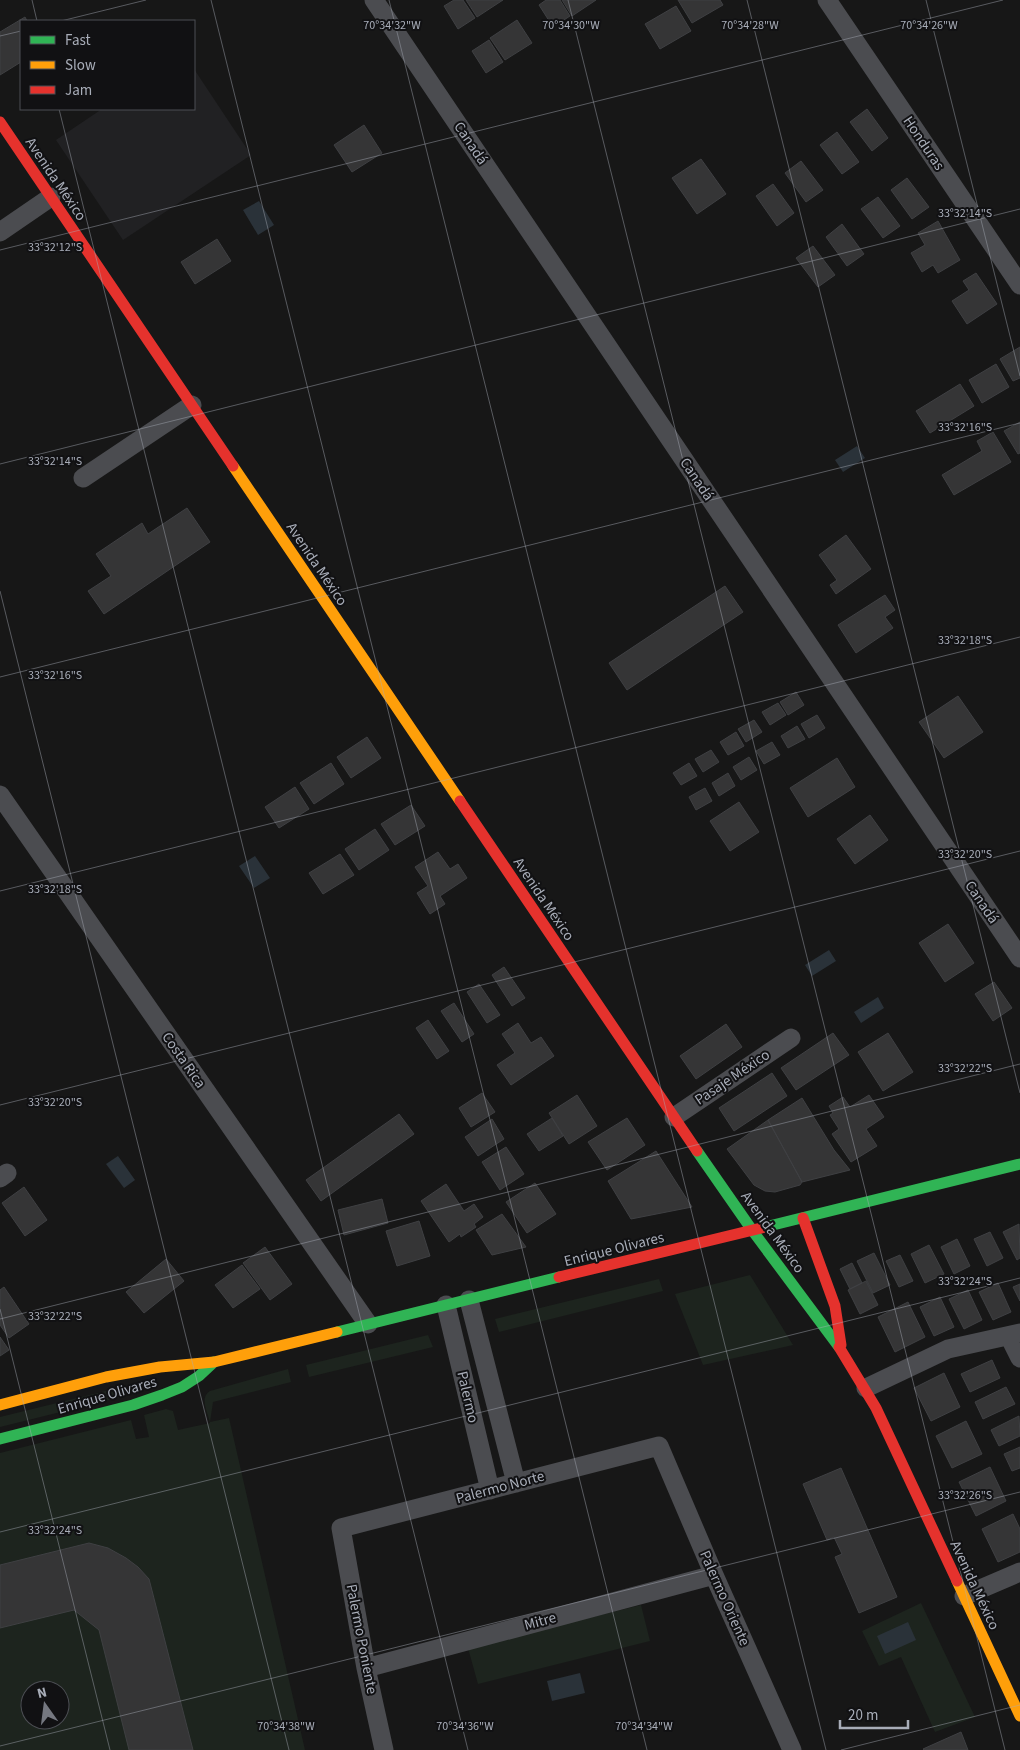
<svg xmlns="http://www.w3.org/2000/svg" width="1020" height="1750" font-family="'Source Sans 3',sans-serif">
<rect width="100%" height="100%" fill="#171717"/>
<path fill="#212123" d="M194,69l57,86 -128,85 -67,-100 46,-31h92z"/>
<path fill="#1d241e" fill-rule="evenodd" d="M750,1275l43,70 -90,20 -28,-71z
M659,1279l4,12 -164,41 -4,-13z
M428,1335l5,12 -124,30 -3,-12z
M288,1369l3,13 -78,20 -3,20 19,-4 76,332h-305v-297l131,-33 5,19 13,-2 -5,-22 22,-6 7,2 5,19 32,-7c-2,-11 -11,-25 0,-32zM30,1690h30v30h-30z
M122,1387l3,9 -125,31v-10z
M921,1603l54,114 -40,15 -34,-75 -22,9 -17,-35z
M641,1605l9,36 -172,43 -10,-36z"/>
<path fill="#2a3239" d="M259,201l15,24 -16,10 -15,-25z
M857,446l8,12 -22,14 -8,-12z
M255,856l15,22 -16,10 -15,-22z
M829,950l7,11 -24,15 -7,-11z
M878,997l6,11 -23,15 -7,-11z
M118,1156l17,24 -11,8 -18,-24z
M908,1622l8,18 -31,14 -8,-18z
M580,1673l5,20 -33,8 -5,-20z"/>
<path fill="#353536" stroke="#3f4043" d="M454,0h9l12,18 -17,11 -14,-23z
M466,0h37l-26,17z
M546,0h14l10,16 -17,11 -14,-22z
M562,0h34l-24,16z
M678,0h42l3,5 -31,18z
M676,6l15,25 -31,18 -15,-25z
M25,17l2,4h-6v41l-21,13v-43z
M517,20l15,23 -27,17 -15,-22z
M489,40l14,22 -17,11 -14,-22z
M867,109l21,29 -16,13 -22,-29z
M364,125l18,28 -30,19 -18,-27z
M837,132l22,30 -17,12 -22,-29z
M701,159l25,35 -29,20 -25,-36z
M801,161l22,29 -17,12 -21,-29z
M907,178l22,29 -17,12 -21,-29z
M773,184l21,29 -17,13 -21,-30z
M878,197l22,29 -17,12 -22,-29z
M938,221l22,39 -22,13 -5,-8 -11,7 -11,-19 14,-8 -7,-12z
M842,224l22,30 -17,12 -21,-29z
M217,239l14,22 -36,23 -14,-22z
M813,246l22,29 -17,12 -22,-29z
M976,273l21,31 -30,20 -15,-23 17,-11 -6,-9z
M1020,347v31l-7,3 -13,-22z
M996,364l13,23 -27,16 -13,-23z
M960,384l14,22 -44,27 -14,-22z
M1020,422v31l-2,1 -14,-23z
M993,432l18,30 -57,33 -12,-20 40,-24 -5,-10z
M187,508l23,34 -106,72 -16,-23 23,-15 -15,-22 46,-31 6,11z
M846,535l25,34 -35,25 -6,-9 7,-5 -18,-25z
M725,586l18,26 -116,78 -18,-27z
M885,595l10,15 -10,7 8,11 -37,25 -18,-28z
M796,692l8,13 -16,10 -8,-13z
M958,696l25,36 -39,26 -25,-36z
M778,703l8,12 -16,10 -8,-13z
M817,715l8,13 -16,10 -8,-14z
M754,720l8,12 -16,10 -8,-13z
M797,726l8,13 -17,9 -7,-12z
M736,732l8,14 -16,9 -8,-13z
M367,737l14,21 -30,20 -14,-21z
M772,742l8,13 -16,9 -8,-13z
M711,750l8,12 -16,10 -8,-13z
M749,757l8,13 -16,10 -8,-13z
M837,758l18,29 -47,30 -18,-29z
M331,763l13,21 -30,20 -14,-21z
M689,763l8,13 -16,9 -8,-12z
M728,773l7,13 -16,10 -7,-13z
M295,787l14,22 -30,19 -14,-21z
M705,788l7,13 -16,9 -7,-13z
M739,802l20,30 -29,19 -20,-30z
M411,805l14,21 -30,19 -14,-21z
M870,815l18,25 -33,24 -18,-25z
M375,829l14,21 -30,20 -14,-21z
M438,852l12,17 8,-5 9,14 -27,18 5,8 -15,10 -13,-21 11,-7 -13,-19z
M340,854l14,21 -31,19 -14,-21z
M948,924l26,39 -29,19 -26,-39z
M504,967l21,31 -13,8 -20,-31z
M994,982l18,26 -19,13 -18,-27z
M479,984l21,31 -13,8 -20,-31z
M454,1003l20,31 -12,8 -21,-31z
M428,1020l21,31 -12,8 -21,-31z
M518,1023l13,20 10,-6 13,19 -43,29 -14,-20 18,-12 -13,-19z
M726,1024l16,23 -46,32 -16,-23z
M833,1033l16,22 -53,35 -15,-22z
M888,1033l25,39 -30,19 -25,-39z
M772,1073l15,23 -53,35 -15,-23z
M482,1093l13,19 -24,15 -12,-19z
M577,1095l20,31 -28,18 -20,-31z
M869,1095l15,22 -18,12 11,17 -26,16 -19,-28 7,-5 -9,-14 3,-2 -4,-7 14,-9 7,10z
M802,1098l32,52 16,20 -48,12 -34,-62z
M399,1114l15,20 -93,67 -15,-21z
M552,1118l11,18 -24,15 -12,-17z
M627,1118l18,27 -38,25 -19,-28z
M492,1119l12,20 -26,17 -13,-19z
M768,1120l34,62 -2,3 -25,7 -10,-1 -11,-6 -27,-36z
M506,1147l18,27 -24,16 -18,-28z
M656,1151l36,56 -61,12 -23,-38z
M535,1183l21,31 -29,19 -21,-31z
M446,1184l18,27 10,-7 9,13 -9,7 2,3 -15,10 -1,-3 -11,8 -28,-41z
M24,1187l23,33 -22,16 -23,-33z
M382,1199l6,24 -44,12 -6,-25z
M502,1214l24,33 -34,8 -16,-25z
M419,1221l11,35 -33,10 -11,-35z
M1019,1224l1,34 -3,2 -14,-28z
M990,1232l13,26 -16,8 -13,-27z
M957,1239l13,27 -16,8 -13,-27z
M929,1245l15,29 -19,9 -14,-29z
M265,1247l27,37 -22,16 -27,-37z
M874,1253l16,32 -17,8 -16,-32z
M900,1255l13,26 -14,6 -13,-26z
M166,1259l18,22 -40,32 -18,-21z
M852,1263l10,20 -12,6 -10,-20z
M242,1265l18,24 -27,19 -18,-23z
M866,1281l12,24 -18,9 -12,-24z
M998,1283l13,29 -18,8 -14,-28z
M1020,1284v17l-7,-14z
M4,1287l25,37 -20,14 -9,-13v-35z
M968,1290l14,30 -18,9 -15,-30z
M940,1297l14,30 -20,9 -14,-29z
M908,1302l17,35 -30,15 -17,-35z
M0,1337l9,13 -9,6z
M992,1360l8,18 -30,14 -9,-18z
M944,1373l16,34 -29,14 -17,-33z
M1006,1387l9,17 -32,15 -8,-17z
M1019,1416l1,20 -21,10 -8,-16z
M966,1421l16,33 -30,14 -16,-32z
M1020,1447v21l-8,3 -8,-17z
M990,1467l16,34 -30,15 -17,-34z
M841,1468l56,129 -38,16 -24,-56 7,-3 -8,-17 -7,3 -24,-56z
M1013,1514l7,15v23l-22,10 -16,-33z
M89,1543l19,5 18,10 12,9 11,12 44,171h-64l-30,-120 -25,-20 -74,18v-63z
M961,1732l7,18h-44l-1,-1z"/>
<g fill="none" stroke-linecap="round" stroke-linejoin="round">
<path stroke="#4b4c50" stroke-width="19" d="M374,0l646,958
M827,0l193,285
M0,232l51,-35
M83,478l109,-73
M0,795l368,529
M674,1117l117,-79
M0,1178l7,-5
M469,1300l47,183
M446,1305l44,185
M1009,1336l11,22
M866,1388l82,-39 72,-16
M964,1596l56,-24
M366,1668l348,-93
M384,1750l-18,-82 -25,-140 318,-82 55,129 78,175"/>
<path stroke="#30b455" stroke-width="11" d="M697,1151l55,79 87,117
M765,1227l255,-63
M337,1332l222,-55
M0,1439l133,-34 29,-10 20,-8 17,-11 15,-14"/>
<path stroke="#ff9f0a" stroke-width="11" d="M233,466l227,335
M0,1405l106,-28 54,-10 54,-5 123,-30
M957,1581l63,135"/>
<path stroke="#e5322d" stroke-width="11" d="M0,122l233,344
M460,801l237,350
M803,1218l32,88 6,39
M559,1277l206,-50
M839,1347l37,61 81,173"/>
</g>
<path fill="none" stroke="#a8adb8" stroke-width="1" stroke-opacity="0.45" d="M32,0l5,21M211,0l436,1750M389,0l437,1750M568,0l437,1750M747,0l273,1093M926,0l94,376M61,21l85,-21M0,36l21,-5M59,109l409,1641M0,250l1003,-250M0,464l1020,-255M0,591l289,1159M0,677l1020,-254M0,891l1020,-254M0,1105l1020,-254M0,1309l110,441M0,1319l1020,-255M0,1532l1020,-254M0,1746l1020,-254M841,1750l179,-45"/>
<g text-anchor="middle" stroke-width="4" stroke-linejoin="round" paint-order="stroke">
<g font-size="15" fill="#a8adb8" stroke="#111113">
<text transform="translate(471 143) rotate(56)" y="5">Canadá</text>
<text transform="translate(924 143) rotate(56)" y="5">Honduras</text>
<text transform="translate(56 179) rotate(56)" y="5">Avenida México</text>
<text transform="translate(697 479) rotate(56)" y="5">Canadá</text>
<text transform="translate(317 564) rotate(56)" y="5">Avenida México</text>
<text transform="translate(544 899) rotate(56)" y="5">Avenida México</text>
<text transform="translate(982 902) rotate(56)" y="5">Canadá</text>
<text transform="translate(184 1060) rotate(55)" y="5">Costa Rica</text>
<text transform="translate(732 1077) rotate(-34)" y="5">Pasaje México</text>
<text transform="translate(773 1232) rotate(54)" y="5">Avenida México</text>
<text transform="translate(614 1249) rotate(-14)" y="5">Enrique Olivares</text>
<text transform="translate(107 1395) rotate(-16)" y="5">Enrique Olivares</text>
<text transform="translate(468 1397) rotate(77)" y="5">Palermo</text>
<text transform="translate(500 1487) rotate(-15)" y="5">Palermo Norte</text>
<text transform="translate(975 1585) rotate(65)" y="5">Avenida México</text>
<text transform="translate(725 1598) rotate(66)" y="5">Palermo Oriente</text>
<text transform="translate(540 1621) rotate(-15)" y="5">Mitre</text>
<text transform="translate(362 1639) rotate(79)" y="5">Palermo Poniente</text>
</g>
</g>
<g font-size="12" text-anchor="middle" fill="#a8adb8" stroke="#111113" stroke-width="4" stroke-linejoin="round" paint-order="stroke">
<text x="392" y="29">70°34'32"W</text>
<text x="571" y="29">70°34'30"W</text>
<text x="929" y="29">70°34'26"W</text>
<text x="750" y="29">70°34'28"W</text>
<text x="965" y="217">33°32'14"S</text>
<text x="55" y="251">33°32'12"S</text>
<text x="965" y="431">33°32'16"S</text>
<text x="55" y="465">33°32'14"S</text>
<text x="965" y="644">33°32'18"S</text>
<text x="55" y="679">33°32'16"S</text>
<text x="965" y="858">33°32'20"S</text>
<text x="55" y="893">33°32'18"S</text>
<text x="965" y="1072">33°32'22"S</text>
<text x="55" y="1106">33°32'20"S</text>
<text x="965" y="1285">33°32'24"S</text>
<text x="55" y="1320">33°32'22"S</text>
<text x="965" y="1499">33°32'26"S</text>
<text x="55" y="1534">33°32'24"S</text>
<text x="286" y="1730">70°34'38"W</text>
<text x="465" y="1730">70°34'36"W</text>
<text x="644" y="1730">70°34'34"W</text>
</g>
<rect x="20" y="20" width="175" height="90" fill="#111113" stroke="#4d4f55"/>
<rect x="30" y="36" width="25" height="8" fill="#30b455" stroke="#4d4f55"/>
<text x="65" y="45" font-size="15" fill="#a8adb8">Fast</text>
<rect x="30" y="61" width="25" height="8" fill="#ff9f0a" stroke="#4d4f55"/>
<text x="65" y="70" font-size="15" fill="#a8adb8">Slow</text>
<rect x="30" y="86" width="25" height="8" fill="#e5322d" stroke="#4d4f55"/>
<text x="65" y="95" font-size="15" fill="#a8adb8">Jam</text>
<g transform="translate(45 1705) rotate(346)"><circle r="24" fill="#111113" stroke="#4d4f55"/>
<path d="M0-4L9 19L0 12L-9 19Z" fill="#757880"/>
<text y="-8" font-size="14" font-weight="bold" text-anchor="middle" fill="#a8adb8">N</text>
</g>
<path d="M840 1720v8h68v-8" fill="none" stroke="#a8adb8" stroke-width="2.5"/>
<text x="848" y="1720" font-size="15" fill="#a8adb8" stroke="#111113" stroke-width="4" paint-order="stroke">20 m</text>
</svg>
